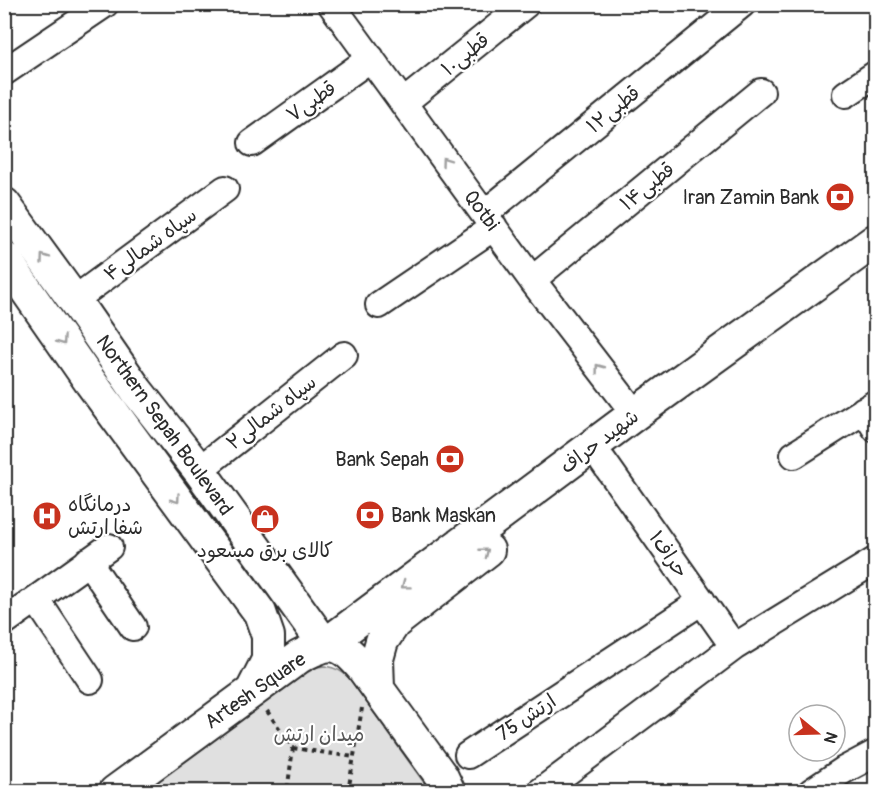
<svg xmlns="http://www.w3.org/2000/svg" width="880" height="796" font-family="Pangolin,'Playpen Sans Arabic',sans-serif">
<rect width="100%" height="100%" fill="#fff"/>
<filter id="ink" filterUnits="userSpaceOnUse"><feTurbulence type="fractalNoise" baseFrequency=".0167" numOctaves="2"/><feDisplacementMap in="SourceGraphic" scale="12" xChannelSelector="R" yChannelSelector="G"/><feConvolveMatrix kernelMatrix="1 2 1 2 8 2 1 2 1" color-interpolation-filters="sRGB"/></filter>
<g filter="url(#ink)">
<path fill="#e0e0e0" stroke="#868686" stroke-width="1.5" d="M325,666c11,2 17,5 24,12l81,113h-286l164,-119 9,-5z"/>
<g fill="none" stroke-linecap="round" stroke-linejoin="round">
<g stroke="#2b2b2b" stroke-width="30">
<path id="minor" d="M331,4l201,276 103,134
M4,72l101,-68
M846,94l30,-20
M403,103l123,-99
M252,143l119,-85
M484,214l258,-210
M532,280l229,-188
M74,300l151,-111
M379,305l115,-78
M864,410l12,19
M794,455l82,-52
M603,461l131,186
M199,470l145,-115
M88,561l45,66
M36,599l54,81
M4,622l105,-75
M468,755l234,-154
M540,792l194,-145 142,-87
M811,792l33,-22 32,-17"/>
</g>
<g stroke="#2b2b2b" stroke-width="36">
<path id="major" d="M4,204l70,96 63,91 62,79 126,175 310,-231 241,-174
M4,258l85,122 171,233 8,23v24l-16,31
M378,688l-1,-29 5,-18 12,-18 94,-73
M115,792l184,-135c31,-16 39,-18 63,10l80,110 7,15"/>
</g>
<path stroke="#2b2b2b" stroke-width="4" stroke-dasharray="4.5 4.5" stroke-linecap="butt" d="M267,711l26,37 -6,44
M293,748l61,9
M170,791l6,1
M348,792l14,-84"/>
<use href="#minor" stroke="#fff" stroke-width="26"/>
<use href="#major" stroke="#fff" stroke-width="32"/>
</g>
<defs><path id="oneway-chevron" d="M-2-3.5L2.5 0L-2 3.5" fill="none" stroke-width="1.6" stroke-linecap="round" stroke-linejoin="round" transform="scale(1.5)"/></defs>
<g stroke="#a0a0a0">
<use href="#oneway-chevron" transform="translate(445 161) rotate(-126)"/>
<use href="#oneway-chevron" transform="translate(44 258) rotate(-126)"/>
<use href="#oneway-chevron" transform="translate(62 341) rotate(55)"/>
<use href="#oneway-chevron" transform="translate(599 368) rotate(-127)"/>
<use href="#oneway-chevron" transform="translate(176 499) rotate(54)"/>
<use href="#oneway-chevron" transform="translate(485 552) rotate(-38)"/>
<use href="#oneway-chevron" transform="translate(405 585) rotate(143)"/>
</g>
</g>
<defs>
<g id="bank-disc" transform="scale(1.5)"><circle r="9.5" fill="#c8321e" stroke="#fff"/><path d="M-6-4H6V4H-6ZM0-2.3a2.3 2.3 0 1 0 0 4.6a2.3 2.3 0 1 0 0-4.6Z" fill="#fff"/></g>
<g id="hospital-disc" transform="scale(1.5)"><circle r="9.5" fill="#c8321e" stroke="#fff"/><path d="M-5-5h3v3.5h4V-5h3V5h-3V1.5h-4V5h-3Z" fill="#fff"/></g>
<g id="shop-disc" transform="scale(1.5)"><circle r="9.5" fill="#c8321e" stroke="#fff"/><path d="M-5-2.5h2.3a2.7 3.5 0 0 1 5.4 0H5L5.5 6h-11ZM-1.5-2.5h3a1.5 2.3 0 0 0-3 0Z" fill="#fff"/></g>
</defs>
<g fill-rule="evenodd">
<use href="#bank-disc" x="840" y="197"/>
<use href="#bank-disc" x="450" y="459"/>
<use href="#bank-disc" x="370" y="515"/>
<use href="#hospital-disc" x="47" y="516"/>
<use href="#shop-disc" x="265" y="519"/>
</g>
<g text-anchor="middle" stroke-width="4.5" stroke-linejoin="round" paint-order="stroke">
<g font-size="20" fill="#2b2b2b" stroke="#fff">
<text transform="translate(465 54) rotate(-39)" y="7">قطبی۱۰</text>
<text transform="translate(311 101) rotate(-35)" y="7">قطبی۷</text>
<text transform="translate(613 109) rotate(-39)" y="7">قطبی۱۲</text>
<text transform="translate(647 186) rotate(-39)" y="7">قطبی۱۴</text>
<text transform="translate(482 210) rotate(54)" y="7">Qotbi</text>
<text transform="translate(150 244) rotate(-36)" y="7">سپاه شمالی۴</text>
<text transform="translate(271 412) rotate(-38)" y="7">سپاه شمالی۲</text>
<text transform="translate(165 425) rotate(54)" y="7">Northern Sepah Boulevard</text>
<text transform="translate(599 441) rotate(-37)" y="7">شهید حراف</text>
<text transform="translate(669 554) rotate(55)" y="7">حراف۱</text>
<text transform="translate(255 690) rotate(-35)" y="7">Artesh Square</text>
<text transform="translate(526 717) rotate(-34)" y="7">75 ارتش</text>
</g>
<g font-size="20" fill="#2b2b2b" stroke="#fff" text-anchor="end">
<text x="819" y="204">Iran Zamin Bank</text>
<text x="429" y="466">Bank Sepah</text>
<text x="68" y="511" text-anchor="start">درمانگاه<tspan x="68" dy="23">شفا ارتش</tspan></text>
<text x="391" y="522" text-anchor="start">Bank Maskan</text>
<text x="265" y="557" text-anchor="middle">کالای برق مسعود</text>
</g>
<g font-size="20" fill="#585858" stroke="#fff">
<text x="319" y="741">میدان ارتش</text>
</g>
</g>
<rect width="880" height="796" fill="none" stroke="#fff" stroke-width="24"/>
<rect x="12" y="12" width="856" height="772" fill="none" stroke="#2b2b2b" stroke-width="2" filter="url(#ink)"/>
<g transform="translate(817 733) rotate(109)"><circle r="28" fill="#ffffff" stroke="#aaaaaa" stroke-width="1.5"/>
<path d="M0-4.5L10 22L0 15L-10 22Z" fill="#c8321e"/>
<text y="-9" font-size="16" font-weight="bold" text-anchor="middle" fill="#2b2b2b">N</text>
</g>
</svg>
